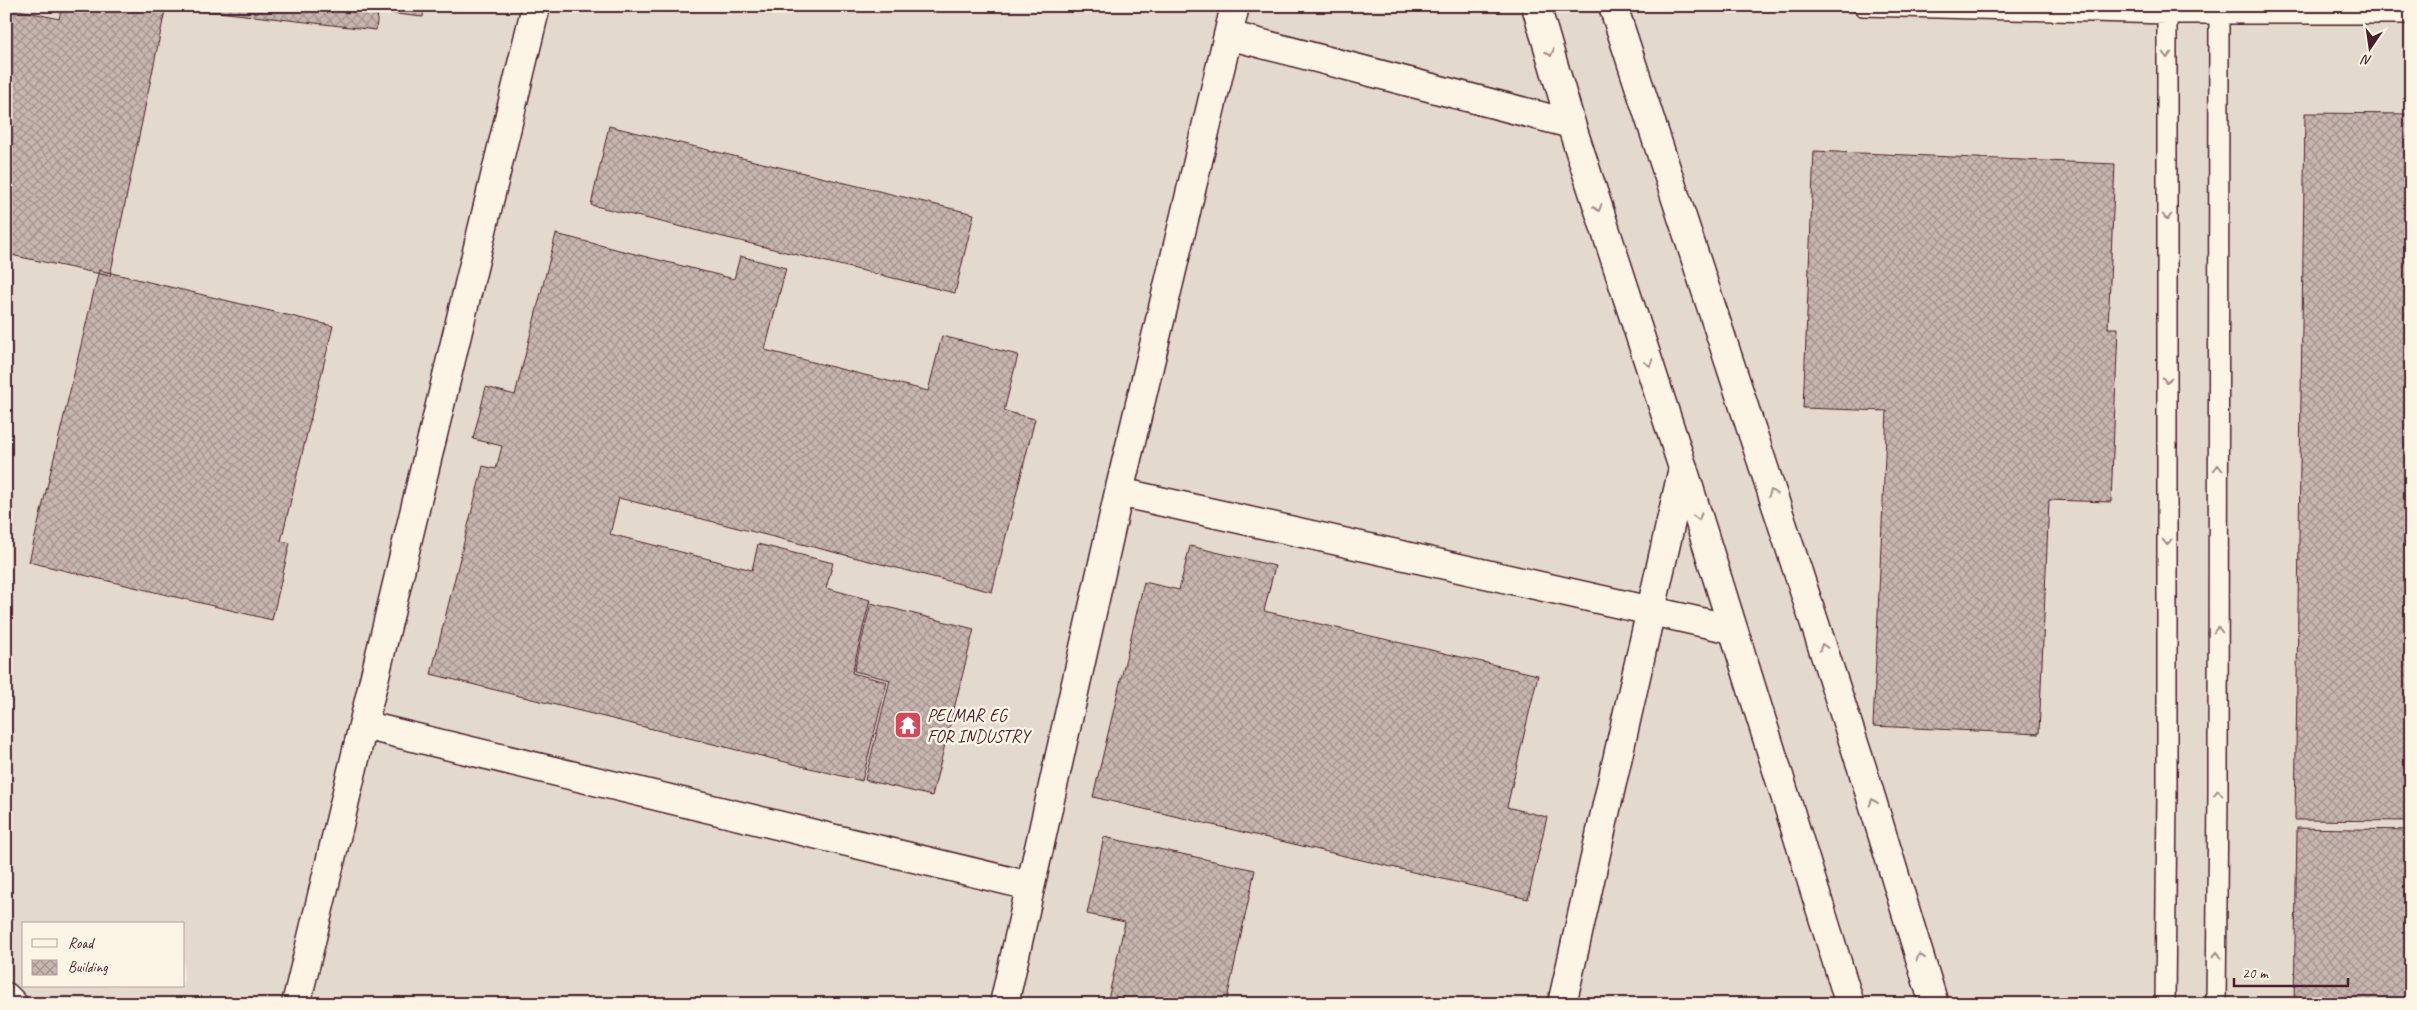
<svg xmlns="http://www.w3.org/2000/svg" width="2417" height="1010" font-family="Caveat,sans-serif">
<defs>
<pattern id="building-cross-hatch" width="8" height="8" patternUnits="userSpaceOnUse" patternTransform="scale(1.25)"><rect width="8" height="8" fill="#c7b6af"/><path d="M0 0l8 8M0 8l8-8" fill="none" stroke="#a4938f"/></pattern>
</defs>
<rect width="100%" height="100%" fill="#f1e8da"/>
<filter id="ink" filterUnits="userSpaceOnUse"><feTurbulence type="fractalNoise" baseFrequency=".02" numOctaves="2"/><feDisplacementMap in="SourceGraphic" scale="10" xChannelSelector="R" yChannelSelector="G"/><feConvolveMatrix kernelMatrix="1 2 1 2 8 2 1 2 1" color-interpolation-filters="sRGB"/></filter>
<g filter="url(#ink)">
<path fill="#e4d9cd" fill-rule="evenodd" d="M6,6h2405v998h-2405zM24,924h160v62h-160z"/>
<path fill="url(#building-cross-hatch)" stroke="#4a1f2b" d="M62,6h104l-56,270 -104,-22v-247l53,12z
M166,6h258l-1,11 -45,-5 -2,18z
M2305,113l106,1v707l-116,-1z
M609,126l365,88 -19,79 -364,-88z
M1814,151l301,13 -7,164h10l-7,174 -62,-2 -10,234 -166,-8 14,-315 -84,-3z
M556,234l178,45 6,-23 46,12 -21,82 163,41 14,-55 76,19 -14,56 31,8 -43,173 -373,-94 -9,36 142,36 6,-26 75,19 -7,25 44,12 -18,73 35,9 -25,99 -431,-107 52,-208 13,3 6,-23 -29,-7 13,-52 29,8z
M99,270l234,56 -52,215 9,2 -18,77 -243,-58z
M1190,546l85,20 -11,45 274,64 -31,132 40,10 -19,82 -435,-102 51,-215 35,8z
M871,603l103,26 -42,167 -67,-16 25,-100 -36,-9z
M2297,828l114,2v174h-117z
M1104,837l151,33 -29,134h-119l18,-82 -38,-8z
M1053,999l20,5h-21z"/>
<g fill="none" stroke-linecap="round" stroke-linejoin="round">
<g stroke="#4a1f2b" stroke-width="22">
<path id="service" d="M1863,6l304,8h244
M2165,1004l2,-211v-787
M2216,1004l2,-210 1,-788"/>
</g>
<g stroke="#4a1f2b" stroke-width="31">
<path id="minor" d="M1228,35l343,89
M1119,492l613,137
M363,725l667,161
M6,997l7,7
M296,1004l240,-998
M1004,1004l115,-512 116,-486
M1562,1004l121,-536"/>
</g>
<g stroke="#4a1f2b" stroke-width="31">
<path id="tertiary" d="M1536,6l35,118 112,344 167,536
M1613,6l249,762 72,236"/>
</g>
<use href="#service" stroke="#fcf5e5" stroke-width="19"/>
<use href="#minor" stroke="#fcf5e5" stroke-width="28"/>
<use href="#tertiary" stroke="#fcf5e5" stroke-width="28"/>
</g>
<defs><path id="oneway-chevron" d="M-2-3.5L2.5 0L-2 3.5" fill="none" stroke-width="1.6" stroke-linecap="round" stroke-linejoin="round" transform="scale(1.25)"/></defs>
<g stroke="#a38a88">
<use href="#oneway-chevron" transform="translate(1550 53) rotate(74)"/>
<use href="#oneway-chevron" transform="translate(2167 55) rotate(90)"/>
<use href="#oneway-chevron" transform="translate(1598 208) rotate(72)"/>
<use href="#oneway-chevron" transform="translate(2167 217) rotate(90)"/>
<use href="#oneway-chevron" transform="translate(1649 363) rotate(72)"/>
<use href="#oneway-chevron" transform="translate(2167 380) rotate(90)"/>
<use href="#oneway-chevron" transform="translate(2218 468) rotate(-90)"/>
<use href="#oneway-chevron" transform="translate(1772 493) rotate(-108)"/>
<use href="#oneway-chevron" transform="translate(1698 517) rotate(73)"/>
<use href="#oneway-chevron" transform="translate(2167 542) rotate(90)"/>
<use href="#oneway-chevron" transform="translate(2218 630) rotate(-90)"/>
<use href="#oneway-chevron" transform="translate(1823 647) rotate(-108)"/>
<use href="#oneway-chevron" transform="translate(2218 793) rotate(-90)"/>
<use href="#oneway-chevron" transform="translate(1873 802) rotate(-107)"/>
<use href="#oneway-chevron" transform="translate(2217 955) rotate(-89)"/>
<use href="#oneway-chevron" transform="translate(1920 957) rotate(-107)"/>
</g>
</g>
<defs>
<g id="temple-square" transform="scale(1.4375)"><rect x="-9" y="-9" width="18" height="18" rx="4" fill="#d1495b" stroke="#fcf5e5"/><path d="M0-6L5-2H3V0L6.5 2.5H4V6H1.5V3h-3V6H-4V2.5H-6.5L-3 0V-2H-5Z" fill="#fff"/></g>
</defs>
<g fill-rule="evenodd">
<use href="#temple-square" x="908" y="725"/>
</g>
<g text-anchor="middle" stroke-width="5" stroke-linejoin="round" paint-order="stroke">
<g font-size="18" fill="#4a1f2b" stroke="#fcf5e5" text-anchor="start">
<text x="927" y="721">PELMAR EG<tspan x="927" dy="21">FOR INDUSTRY</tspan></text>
</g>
</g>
<rect width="2417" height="1010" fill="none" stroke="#fcf5e5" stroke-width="25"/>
<rect x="12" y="12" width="2392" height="985" fill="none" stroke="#4a1f2b" stroke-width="2" filter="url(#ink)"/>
<rect x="22" y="922" width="162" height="65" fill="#fcf5e5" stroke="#b59f9b"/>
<rect x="32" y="939" width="25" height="8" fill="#fcf5e5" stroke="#b59f9b"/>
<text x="68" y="948" font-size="15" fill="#4a1f2b">Road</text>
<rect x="32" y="960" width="25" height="15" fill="url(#building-cross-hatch)" stroke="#b59f9b"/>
<text x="68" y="972" font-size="15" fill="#4a1f2b">Building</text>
<g transform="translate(2370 48) rotate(193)" stroke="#fcf5e5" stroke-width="4" paint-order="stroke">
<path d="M0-4L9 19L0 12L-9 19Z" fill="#4a1f2b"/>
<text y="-8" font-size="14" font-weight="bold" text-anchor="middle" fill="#4a1f2b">N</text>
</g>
<path d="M2234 978v8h114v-8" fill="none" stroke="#4a1f2b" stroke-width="2.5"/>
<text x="2242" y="978" font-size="15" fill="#4a1f2b" stroke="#fcf5e5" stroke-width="4" paint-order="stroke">20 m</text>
</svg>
